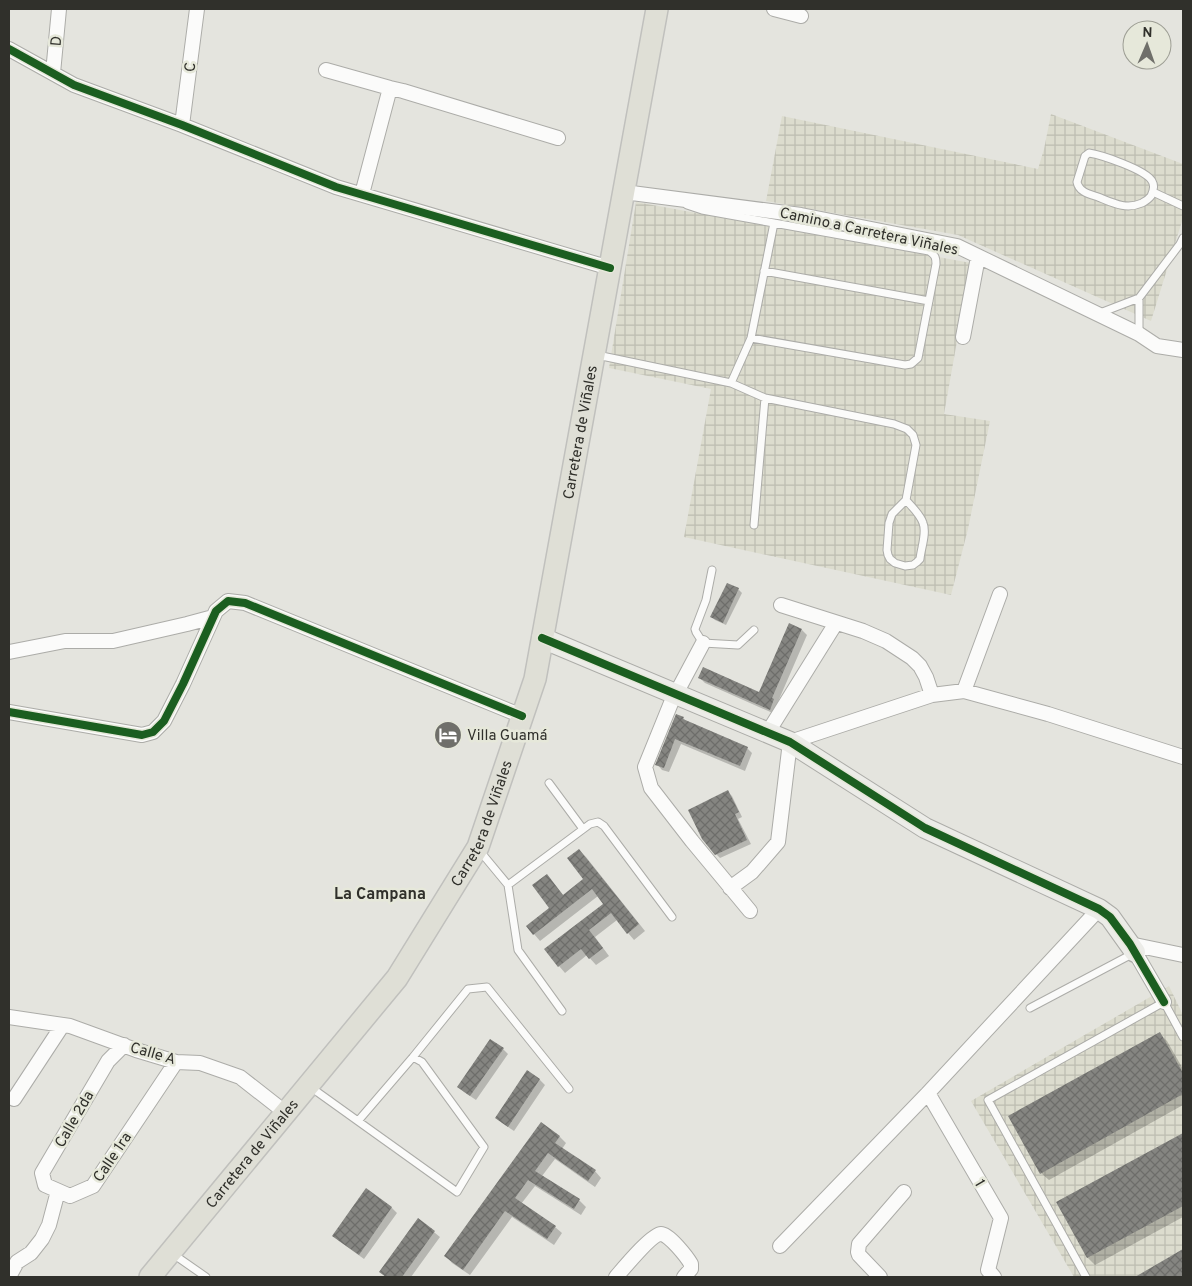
<svg xmlns="http://www.w3.org/2000/svg" width="1192" height="1286" font-family="Overpass,sans-serif">
<defs>
<pattern id="industrial-grid" width="8" height="8" patternUnits="userSpaceOnUse" patternTransform="scale(1.25)"><rect width="8" height="8" fill="#dcdcce"/><path d="M0 4h8M4 0v8" fill="none" stroke="#bdbdb1"/></pattern>
<pattern id="building-cross-hatch" width="8" height="8" patternUnits="userSpaceOnUse" patternTransform="scale(1.25)"><rect width="8" height="8" fill="#858581"/><path d="M0 0l8 8M0 8l8-8" fill="none" stroke="#6d6d6a"/></pattern>
</defs>
<rect width="100%" height="100%" fill="#e4e4de"/>
<path fill="url(#industrial-grid)" d="M1051,114l132,50v54l-32,103 -193,-86 -192,-34 16,-85 256,53 6,-20z
M636,202l335,61 -27,151 46,7 -22,108 -17,66 -267,-58 27,-148 -102,-21z
M1169,986l14,29v262h-109l-103,-176z"/>
<path fill="#0003" d="M738,589l4,4 -16,32 -11,-5 -3,-3z
M802,630l5,5 -30,69 2,1 -4,9 -70,-31 -5,-5 60,16z
M683,718l5,5 59,25 5,5 -7,18 -64,-27 -12,28 -7,-2 -5,-6z
M727,791l5,5 10,21 -4,2 13,25 -31,14 -4,-4z
M579,851l7,6 59,74 -11,9 -17,-20 -22,17 14,19 -13,9 -9,-10 -22,18 -6,-7 46,-62 -7,-8 -58,45 -12,-14 22,-18 -3,-33 17,20 21,-17z
M1160,1034l7,7 16,28v36l-134,75 -8,-7z
M503,1049l5,5 -32,46 -12,-8 -6,-6z
M527,1072l13,8 5,5 -31,46 -12,-8 -5,-5z
M542,1124l18,13 6,6 -4,6 33,22 6,7 -6,9 -40,-28 -13,17 37,24 7,7 -5,8 -46,-29 -14,18 34,23 7,6 -8,12 -42,-28 -42,58 -18,-12 -6,-7z
M1183,1135v82l-88,48 -7,-7 -30,-56z
M366,1190l26,18 5,5 -33,46 -25,-18 -5,-5z
M419,1220l21,17 -29,40h-25l-5,-5z
M1183,1251v26h-46z"/>
<path fill="url(#building-cross-hatch)" d="M727,583l12,5 -16,35 -13,-6z
M789,623l13,6 -30,69 2,1 -4,11 -72,-32 5,-11 56,25z
M676,714l8,3 -1,2 65,28 -8,19 -65,-27 -11,29 -9,-3z
M728,790l11,22 -4,2 12,26 -32,15 -13,-16 -14,-29z
M579,849l60,75 -12,10 -16,-21 -22,17 14,18 -14,11 -8,-10 -23,18 -14,-18 59,-45 -11,-15 -59,46 -7,-9 23,-18 -17,-23 15,-11 16,21 20,-16 -16,-21z
M1160,1032l23,41v21l-143,80 -32,-58z
M490,1039l14,9 -34,48 -13,-9z
M527,1070l13,9 -32,48 -13,-9z
M541,1122l19,14 -5,7 41,27 -8,11 -40,-28 -13,18 45,28 -6,10 -46,-29 -13,18 41,28 -9,13 -42,-28 -42,59 -19,-14z
M1183,1133v73l-96,52 -31,-56z
M366,1188l26,19 -33,48 -27,-19z
M418,1218l17,13 -33,46h-16l-7,-5z
M1183,1249v28h-48z"/>
<g fill="none" stroke-linecap="round" stroke-linejoin="round">
<g stroke="#acaca8" stroke-width="9">
<path id="lane" d="M1089,153c13,2 57,17 63,28 3,5 1,11 -1,15 -3,4 -5,5 -9,7 -16,7 -29,0 -44,-6 -9,-3 -19,-5 -21,-15l8,-26z
M1153,192l30,14
M687,205l15,5 227,41c6,4 7,6 7,13l-18,94 -7,6 -6,1 -154,-27 -20,45
M764,271l165,30
M1100,313l39,-15 41,-54 3,-6
M1139,334v-36
M751,338l23,-115
M597,355l134,28 34,15 129,26 13,5 6,6 3,10 -10,55 -14,14 -3,9 -2,27 1,5 2,4 5,4 10,3 8,-1 4,-3 3,-3c1,-11 7,-26 3,-36 -3,-9 -11,-16 -17,-23
M754,525l11,-127
M712,570l-6,30 -11,29 1,3 7,11 35,2 16,-15
M549,783l34,46
M479,850l29,35 82,-61 8,-2 6,4 68,91
M508,885l10,65 44,61
M1030,1008l104,-55
M413,1057l55,-68 19,-2 82,102
M309,1086l148,106 27,-45 -62,-85 -9,-5 -55,64
M173,1254l33,23
M1086,1277l-98,-177 176,-98 19,35"/>
</g>
<g stroke="#acaca8" stroke-width="16">
<path id="street" d="M774,9l27,7
M9,49l65,36 108,40 154,62 274,81
M326,70l64,18 13,3 155,47
M53,73l6,-64
M182,125l15,-116
M624,192l177,23 156,31 182,88 18,12 26,4
M362,194l28,-106
M963,337l15,-80
M781,605l82,26 23,10 26,17 8,8 6,11 6,18
M703,643l-32,60 -26,64 6,21 41,53 58,70
M9,652l56,-11h48l74,-17 26,-7
M964,691l36,-97
M9,712l133,23 11,-3 11,-11 19,-37 33,-73 12,-10 17,2 277,113
M768,732l68,-109
M730,888l22,-16 26,-30 12,-100 142,-47 32,-4 84,23 135,43
M1130,944l53,11
M1135,952l29,50
M9,1017l61,9 66,24 40,12 24,1 40,14 46,36
M124,1045l-16,16 -66,112 3,12 25,11 23,-10 83,-124
M928,1093l73,125 -13,52 6,7
M14,1099l48,-73
M780,1246l148,-153 171,-184
M9,1277l8,-15 14,-9 11,-14 7,-14 9,-34
M616,1277c7,-8 36,-43 45,-43 8,0 26,23 30,30v5l-7,8
M880,1277l-21,-22 -1,-3 1,-8 45,-52"/>
</g>
<g stroke="#acaca8" stroke-width="22">
<path id="secondary" d="M542,638l248,104 135,86 174,81 11,8 25,35"/>
</g>
<g stroke="#c0c0bd" stroke-width="24">
<g id="primary">
<path id="s1" d="M150,1277l247,-299 81,-131 57,-168 122,-670"/>
</g>
</g>
<use href="#lane" stroke="#fbfbfa" stroke-width="7"/>
<use href="#street" stroke="#fbfbfa" stroke-width="14"/>
<use href="#secondary" stroke="#ecece8" stroke-width="20"/>
<use href="#primary" stroke="#dfdfd6" stroke-width="21"/>
<g stroke="#e6e8da" stroke-width="11">
<path id="cycleway" d="M9,49l65,36 108,40 154,62 274,81
M542,638l248,104 135,86 174,81 11,8 20,27 34,58
M9,712l133,23 11,-3 11,-11 19,-37 33,-73 12,-10 17,2 277,113"/>
</g>
<use href="#cycleway" stroke="#1b5e20" stroke-width="8"/>
</g>
<defs>
<g id="hotel-disc" transform="scale(1.4375)"><circle r="9.5" fill="#6f6f6a" stroke="#e6e8da"/><path d="M-6-4.5h1.5V1H6V5H4.5V3h-9V5H-6ZM-4 0a1.8 1.8 0 1 1 3.6 0ZM.5 0V-2.5h3Q6-2.5 6 0Z" fill="#fff"/></g>
</defs>
<g fill-rule="evenodd">
<use href="#hotel-disc" x="448" y="735"/>
</g>
<g text-anchor="middle" stroke-width="5" stroke-linejoin="round" paint-order="stroke">
<g font-size="15" fill="#30302b" stroke="#e6e8da">
<text transform="translate(56 41) rotate(-85)" y="5">D</text>
<text transform="translate(190 67) rotate(-83)" y="5">C</text>
<text transform="translate(869 231) rotate(12)" y="5">Camino a Carretera Viñales</text>
<text dy="5" stroke="none"><textPath href="#s1" startOffset="970">Carretera de Viñales</textPath></text>
<text dy="5" stroke="none"><textPath href="#s1" startOffset="565">Carretera de Viñales</textPath></text>
<text transform="translate(153 1053) rotate(16)" y="5">Calle A</text>
<text transform="translate(74 1119) rotate(-60)" y="5">Calle 2da</text>
<text dy="5" stroke="none"><textPath href="#s1" startOffset="160">Carretera de Viñales</textPath></text>
<text transform="translate(112 1157) rotate(-56)" y="5">Calle 1ra</text>
<text transform="translate(980 1183) rotate(60)" y="5">1</text>
</g>
<g font-size="15" fill="#30302b" stroke="#e6e8da" text-anchor="start">
<text x="467" y="740">Villa Guamá</text>
</g>
<g font-size="16" font-weight="bold" fill="#30302b" stroke="#e6e8da">
<text x="380" y="899">La Campana</text>
</g>
</g>
<rect width="1192" height="1286" fill="none" stroke="#30302b" stroke-width="20"/>
<g transform="translate(1147 45) rotate(2)"><circle r="24" fill="#e6e8da" stroke="#9d9e94"/>
<path d="M0-4L9 19L0 12L-9 19Z" fill="#6f6f6a"/>
<text y="-8" font-size="14" font-weight="bold" text-anchor="middle" fill="#30302b">N</text>
</g>
</svg>
